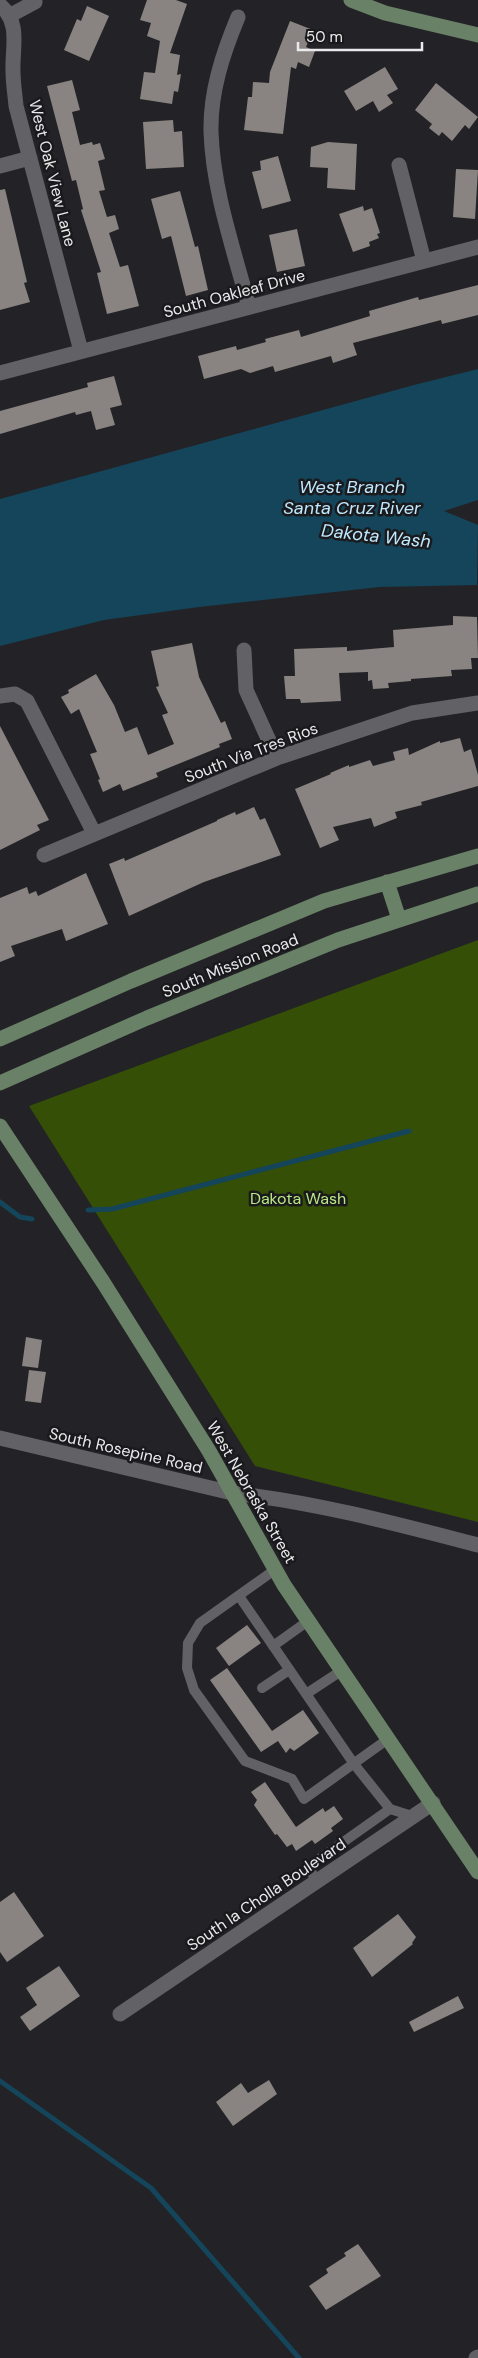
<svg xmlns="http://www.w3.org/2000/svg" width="478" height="2358" font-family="'DM Sans',sans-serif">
<rect width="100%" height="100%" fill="#232327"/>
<path fill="#354f07" d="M478,940v582l-223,-56 -226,-360z"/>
<path fill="#14455a" d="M478,369v131l-34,11 34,14 -1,60 -98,2 -180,20 -95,13 -104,26v-147l414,-114z"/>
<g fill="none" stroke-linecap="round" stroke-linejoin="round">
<path stroke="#14455a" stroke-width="5" d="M0,1202l20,15 12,2
M88,1210l24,-1 297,-78
M0,2081l151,107 148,170"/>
</g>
<path fill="#898481" d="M147,0h29l11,4 -17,49 10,2 -3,20 4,-1 -3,18 -4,-1 -2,13 -32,-5 4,-27 11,1 5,-32 -13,-5 4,-13 -11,-3z
M87,6l22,10 -20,45 -25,-11 13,-31 4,2z
M290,21l23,9 -7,17 9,4 -6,16 -11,-5 -2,7 -5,-2 -8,67 -39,-4 4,-33h4l1,-15 16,1 1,-11z
M385,67l13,22 -11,6 6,8 -14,9 -6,-11 -17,10 -12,-20z
M72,80l8,30 -8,2 8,33 12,-3 1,3 7,-2 5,16 -7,2 7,29 -6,1 8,26 8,-2 4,14 -10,4 11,34 8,-2 11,41 -32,8 -10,-41 4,-1 -20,-62 2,-1 -7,-29 -4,1 -25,-95z
M436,83l42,34 -9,12 -4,-4 -13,16 -10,-9 -3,4 -10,-8 3,-4 -17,-14z
M173,120l1,12 8,-1 2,36 -38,2 -3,-47z
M328,142l29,2 -2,46 -28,-2 1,-20 -18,-1 1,-20z
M278,156l13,45 -29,8 -10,-37 9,-2 -1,-9z
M456,169l22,1 -3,49 -22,-2z
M5,189l22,93 -3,1 6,19 -30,8v-120z
M180,191l15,56 3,-1 10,44 -22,6 -15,-60 -9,3 -11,-40z
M363,206l1,5 8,-3 8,25 -3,1 2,4 -10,4 1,4 -17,6 -14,-38z
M297,229l8,37 -28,6 -8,-37z
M478,285v30l-36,9 -1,-4 -88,23 4,12 -24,8 -2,-7 -56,16 -2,-6 -23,7 -9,-4 -37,10 -6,-23 38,-10 1,4 29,-8 -1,-3 34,-9 2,7 69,-21 -1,-5 49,-14 1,3z
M114,376l8,29 -12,3 5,17 -19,5 -5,-19 -15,4 -1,-3 -75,22v-23l88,-24 -1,-4z
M453,616l24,1 1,41h-7l1,11 -21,1 1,6 -41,3v2l-23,2 1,5 -16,1 -1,-9 -4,1v-9l-29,1 2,28 -40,2 -1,-4h-14l-2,-23h11l-1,-27 53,-2v4l47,-4 -1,-17 60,-5z
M192,643l7,34 22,46 4,-2 7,18 -13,5 1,3 -64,26 2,4 -35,14 -3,-7 -17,8 -5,-12 2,-1 -10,-25 7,-2 -18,-43 -8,5 -10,-17 8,-4 -1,-3 28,-16 18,31 11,27 12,-5 11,28 26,-11 -12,-29 6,-2 -12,-26 3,-1 -8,-35z
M0,726l49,94 -12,5 3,5 -40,20z
M460,738l4,14 7,-3 7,26v11l-57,16 1,3 -27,7 2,6 -23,9 -3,-9 -38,9 6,13 -19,8 -25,-59 36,-15 -1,-1 19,-8v2l21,-7 3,6 22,-6 -2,-8 15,-4 1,7 31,-14v2z
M254,807l6,13 5,-2 16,37 -77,27 -75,34 -20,-52 15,-6 1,3 92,-40v-1l18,-8 1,3z
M86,873l22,51 -42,17 -4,-12 -51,17 4,10 -15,6v-64l27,-11 2,7 7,-3 2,5z
M26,1337l16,3 -4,28 -16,-2z
M29,1370l17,2 -5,31 -16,-2z
M247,1625l14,18 -32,23 -13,-18z
M227,1668l45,63 31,-21 16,23 -25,18 -4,-3 -4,5 -8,-12 -17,11 -51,-72z
M265,1782l31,45 27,-19 2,4 9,-6 9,13 -12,9 2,3 -18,13 -3,-4 -16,11 -4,-7 -5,3 -10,-13 -2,1 -21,-30 3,-5 -6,-8z
M14,1892l30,44 -37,26 -7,-10v-50z
M398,1914l18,23 -4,6 1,1 -41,33 -19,-29z
M59,1966l21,30 -50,35 -10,-14 17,-12 -11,-17z
M458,1996l6,12 -50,24 -5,-10z
M269,2080l8,14 -44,32 -17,-24 25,-19 7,10z
M358,2244l23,32 -55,34 -17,-24 19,-13 -2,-4 20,-13 -2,-3z"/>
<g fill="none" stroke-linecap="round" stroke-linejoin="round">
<path stroke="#626266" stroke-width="10" d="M276,1569l-76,54 -12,20 -1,25 7,22 51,71 47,18 12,20 84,-60
M239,1596l115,168 36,45 22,7
M273,1646l35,-25
M262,1688l27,-18
M306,1694l35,-23
M317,1881l-9,-14 82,-58"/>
<path stroke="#626266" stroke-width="15" d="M0,5c21,18 12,42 13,66 0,12 2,23 3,35l65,245
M9,16l26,-14
M238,17c-15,36 -28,75 -27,115 2,59 23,118 38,175
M399,165l25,96
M0,166l30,-8
M0,373l478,-126
M244,650l2,40 31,68
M0,696l15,-2 12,7 67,132
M44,855l233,-97 135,-45 66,-10
M0,1438l232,55c83,9 165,31 246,52
M120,2014l313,-211
M476,2358l2,-1"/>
<path stroke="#698166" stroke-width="15" d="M351,0l34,13 93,22
M387,882l12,37
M0,1039l131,-58 193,-80 154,-45
M0,1083l147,-65 191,-78 140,-46
M0,1126l103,156 106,169 75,134 194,287"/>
</g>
<g text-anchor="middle" stroke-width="5" stroke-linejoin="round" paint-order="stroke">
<g font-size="16" fill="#eaeaed" stroke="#1a1a1d">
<text transform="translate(53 173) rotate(76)" y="6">West Oak View Lane</text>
<text transform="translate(234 293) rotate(-15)" y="6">South Oakleaf Drive</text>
<text transform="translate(251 752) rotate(-21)" y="6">South Via Tres Rios</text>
<text transform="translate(230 965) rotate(-22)" y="6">South Mission Road</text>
<text transform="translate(126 1450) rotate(13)" y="6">South Rosepine Road</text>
<text transform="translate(252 1492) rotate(60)" y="6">West Nebraska Street</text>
<text transform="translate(266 1894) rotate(-34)" y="6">South la Cholla Boulevard</text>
</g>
<g font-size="16" fill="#bae785" stroke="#1a1a1d">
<text x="298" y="1204">Dakota Wash</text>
</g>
<g font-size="18" font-style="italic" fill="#bee8ff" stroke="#1a1a1d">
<text x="352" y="493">West Branch<tspan x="352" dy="21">Santa Cruz River</tspan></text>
<text transform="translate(376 536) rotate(6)" y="6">Dakota Wash</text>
</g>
</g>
<path d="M298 42v8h124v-8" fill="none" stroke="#eaeaed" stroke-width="2.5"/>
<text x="306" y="42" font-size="15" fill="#eaeaed" stroke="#1a1a1d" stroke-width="4" paint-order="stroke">50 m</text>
</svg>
